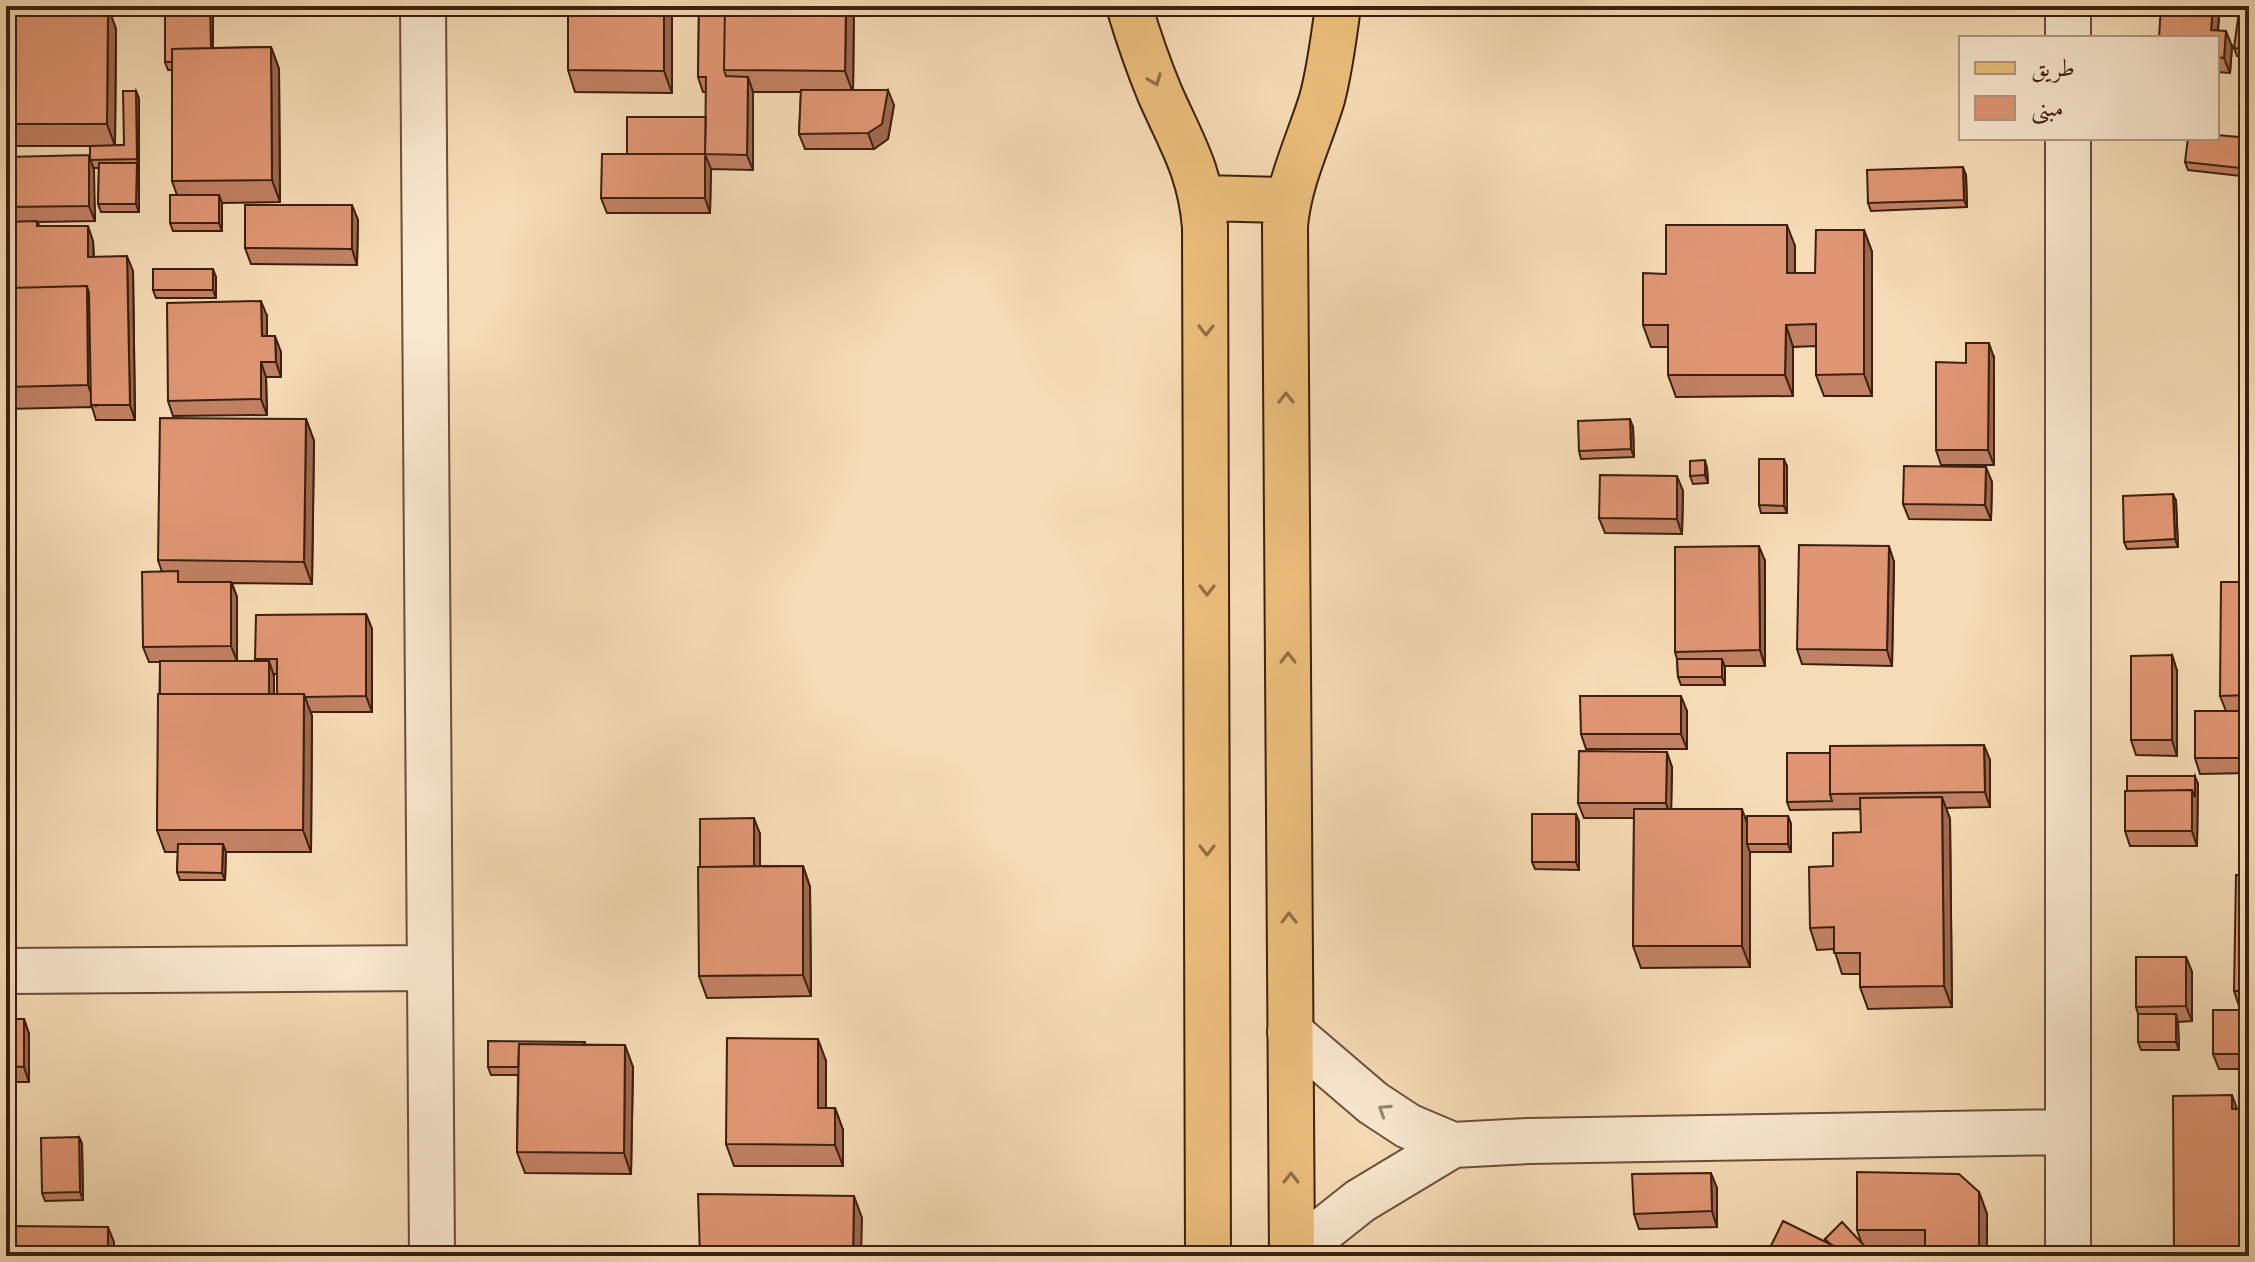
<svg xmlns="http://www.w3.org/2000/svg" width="2255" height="1262" font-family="'IM FELL DW Pica',Amiri,serif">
<rect width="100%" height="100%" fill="#f6dcb6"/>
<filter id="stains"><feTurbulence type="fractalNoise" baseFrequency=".0025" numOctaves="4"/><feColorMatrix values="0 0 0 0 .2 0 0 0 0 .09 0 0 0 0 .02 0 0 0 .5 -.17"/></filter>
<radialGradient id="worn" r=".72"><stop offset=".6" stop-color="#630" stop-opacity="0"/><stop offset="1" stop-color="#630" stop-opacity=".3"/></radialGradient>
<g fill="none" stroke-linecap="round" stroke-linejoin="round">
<g stroke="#6b4e38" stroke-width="48">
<path id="minor" d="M423,6l9,1250
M2068,38v-32
M2068,138v1118
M6,971l423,-3
M1290,1032l83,71 35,23 45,19
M1292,1255l68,-54 93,-56 75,-4 539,-9"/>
</g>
<g stroke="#3d1f0e" stroke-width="48">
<path id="major" d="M1129,6c9,30 19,59 31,88 22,50 40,76 45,133l3,1029
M1203,198l84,2
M1292,1256l-7,-1030c4,-46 24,-84 37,-127 8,-30 12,-62 16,-93"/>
</g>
<use href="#minor" stroke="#f9e8d0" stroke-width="44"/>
<use href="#major" stroke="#ebbe7b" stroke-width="44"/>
</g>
<path fill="#c18164" stroke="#3d1f0e" stroke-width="2" fill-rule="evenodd" d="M6,6h13v2l89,-1 8,22 -1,116h9l12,-54 3,8v113h-38l-3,-8 1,-36h-6l2,53 -57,1 1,4 54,15 1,16 39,14 2,149h-39l-4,-13 -86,2v-252l84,1v-12h-77l-7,-20z
M111,6h25v9h-22z
M165,6h48v42l58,-1 8,22 1,133 -59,1 1,28h-49l-3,-8 7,-28 -5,-14v-111h-4l-3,-8z
M311,6h36v1l-36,1z
M672,6v87l-97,-1 -7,-22z
M699,6h155l-1,84 41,15 -6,34 -14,10h-69l-6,-15 2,-42h-48v78l-42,-1 -1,44h-103l-6,-15 26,-44 79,-37v-25h-3l-5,-15z
M2249,12v46l-12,-2 -3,-8z
M2219,17l-1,14 14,15 -2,27 -13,-1v-34z
M2249,138v39l-61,-7 -3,-8z
M1966,175l1,32 -96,4 -3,-8z
M358,220l-1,45 -106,-1 -6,-16z
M1864,230l8,22v144h-48l-8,-21v-29l-23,1v49l-117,1 -8,-22v-28h-17l-8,-22 23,-51 129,-28v27h20z
M216,277v21h-60l-3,-8z
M267,316v20l14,16v25h-15l1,38 -94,1 -5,-15z
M1994,358v107h-53l-5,-15z
M306,419l8,22 -2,143 -80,-1 5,14v64h19l-1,-2 111,-45 6,15v83h-62l2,4 -1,136h-85l-1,28h-45l-3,-8 1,-20h-13l-8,-22 3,-168h-11l-6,-15 19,-75 -4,-12zM274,674h3v20h-3z
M1633,427l1,30 -53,2 -2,-8z
M1787,467v46h-26l-2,-8z
M1707,468l1,15 -15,1 -3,-8z
M1992,482l-1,38 -82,-1 -6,-15z
M1683,491l-1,43 -77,-1 -6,-15z
M2176,501l2,46 -51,2 -3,-7z
M1765,561v105h-40v19h-44l-3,-8 -1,-18 -2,-7z
M1894,562l-2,104 -90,-2 -5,-15z
M2249,582v129h-23l-6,-15z
M2172,655l5,16v85l-41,-1 -5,-15z
M1687,711v38h-101l-5,-15z
M2249,711v62l-49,1 -5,-16z
M1990,760v47l-44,1 4,11 2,188 -84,2 -8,-22v-13h-18l-8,-25 -17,1 -7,-22 23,-62 28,-34v-23l-71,1 -3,-8z
M1672,767l-1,42 76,14 41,-7 3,8v28h-41v115l-109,1 -8,-22 1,-128h-50l-6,-15z
M2198,784l-1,62h-67l-5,-15z
M1576,814l3,8v48l-44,-1 -3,-7z
M760,834v32h43l7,21 1,109 -104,2 -8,-22 1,-109z
M2249,875v131h-10l-5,-15z
M2186,957l6,15v49l-14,1 1,28h-38l-3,-8v-28l-2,-7z
M2249,1010v59h-30l-6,-15z
M6,1019h18l5,15v48h-23z
M586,1045l47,22 -2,107 -106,-1 -8,-21 1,-77h-27l-3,-8z
M826,1061v47h9l8,22v36h-109l-8,-22z
M79,1137l3,7 1,56 -38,1 -3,-8z
M1717,1188v39l-78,2 -5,-15z
M1979,1192l8,22 -62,38h-56l3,4h-106l60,-14 -1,-3 37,5 -5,-14z"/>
<path fill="#9d6951" stroke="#3d1f0e" stroke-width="2" d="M210,6h3v64l-2,-8z
M664,6h8v87l-8,-22z
M846,6h8l-1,87 -8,-22z
M2213,6h2l4,11 -2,23 -6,-10z
M108,7l8,22 -1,117 -8,-22z
M2226,31l6,15 -2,27 -6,-15z
M271,47l8,22 1,133 -8,-22z
M748,77l5,15v78l-6,-15z
M888,90l6,15 -6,34 -14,10 -6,-16z
M136,91l3,8v68l-2,-8z
M705,154l6,15 -1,44 -5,-15z
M89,155l5,15 1,51 -6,-15z
M137,163l2,8v41l-3,-8z
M1963,167l3,8 1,32 -3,-7z
M219,195l3,8v28l-3,-8z
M352,205l6,15 -1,45 -5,-16z
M1787,225l8,21v49l-8,-22z
M88,226l5,15 1,31 -6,-15z
M1864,230l8,22v144l-8,-22z
M127,256l6,15 2,149 -5,-15z
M213,269l3,8v21l-3,-8z
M87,286l8,22 1,99 -8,-22z
M261,301l6,15v35l-5,-15z
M1786,325l7,22v49l-8,-21z
M275,336l6,16v25l-5,-15z
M1989,343l5,15v107l-6,-15z
M261,362l5,15 1,38 -6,-16z
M306,419l8,22 -2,143 -8,-22z
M1630,419l3,8 1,30 -3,-8z
M1784,459l3,8v46l-3,-7z
M1705,460l2,8 1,15 -3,-8z
M1986,467l6,15 -1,38 -6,-15z
M1677,476l6,15 -1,43 -5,-15z
M2173,494l3,7 2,46 -3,-8z
M1759,546l6,15v105l-5,-16z
M1889,546l5,16 -2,104 -5,-16z
M231,582l6,15v64l-6,-15z
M366,614l6,15v83l-6,-16z
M2172,655l5,16v85l-5,-16z
M1722,659l3,8v18l-3,-8z
M269,661l5,15v40l-5,-16z
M304,694l8,22 -1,136 -8,-22z
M1681,696l6,15v38l-6,-15z
M1984,745l6,15v47l-5,-15z
M1667,752l5,15 -1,52 -5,-16z
M2195,776l3,8 -1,62 -5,-15v-41z
M1942,797l8,22 2,188 -8,-21z
M1742,809l8,22 -3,13 3,8v115l-8,-21z
M1576,814l3,8v48l-3,-8z
M1788,816l3,8v28l-3,-8z
M754,818l6,16v54l-6,-15z
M223,844l3,8 -1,28 -3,-7z
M803,866l7,21 1,109 -8,-21z
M2186,957l6,15v49l-6,-15z
M2176,1014l2,8 1,28 -3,-8z
M24,1019l5,15v48l-5,-15z
M818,1039l8,22v69l-8,-22z
M625,1045l8,22 -2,107 -7,-21z
M2232,1095l8,22 -8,-8z
M835,1108l8,22v36l-8,-21z
M79,1137l3,7 1,56 -3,-8z
M1711,1173l6,15v39l-5,-16z
M1979,1192l8,22v42h-8z
M854,1196l8,22 -1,38h-8z
M108,1227l6,15v14h-6z"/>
<path fill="#e09674" stroke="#3d1f0e" stroke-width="2" d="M111,6h22v1h-22z
M165,6h45l1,42 -39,1v13h-7z
M568,6h96v65l-96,-1z
M699,6h26l-1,64 2,6 22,1 -1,78 -42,-1 1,-77h-8z
M725,6h121l-1,65 -121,-1z
M2161,6h52l-2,24 15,1 -2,27 -7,-1v-19h-58z
M108,7l-1,117h-101v-116z
M2239,11l10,1v38l-15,-2z
M271,47l1,133 -100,1v-132z
M801,90h87l-6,34 -14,9 -69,1z
M123,91h13l1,68 -47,1v-14l34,-1z
M627,117h79l-1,37h-78z
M2217,135l32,3v31l-64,-7 3,-24h29z
M602,154h103v44h-104z
M89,155v51l-83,1v-50z
M99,163h38l-1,41h-38z
M1963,167l1,33 -96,3 -1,-33z
M170,195h49v28h-49z
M245,205h107v44l-107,-1z
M37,221v5h51v31l39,-1 3,149h-39l-2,-112 -2,-7 -78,2v22h-3v-88z
M1666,225h121v48h28l1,-43h48v144l-48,1v-51l-30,1 -1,50h-117v-50h-25v-52l23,1z
M153,269h60v21h-60z
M87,286l1,99 -82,2v-77h3v-22z
M261,301l1,35h13l1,26h-15v37l-93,2 -1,-98z
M1966,343h23l-1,107h-52v-88l30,1z
M160,418l146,1 -2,143 -146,-2z
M1630,419l1,30 -52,2 -1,-30z
M1759,459h25v47l-25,-1z
M1705,460v15l-15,1v-15z
M1904,466l82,1 -1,38 -82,-1z
M1600,475l77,1v43l-78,-1z
M2173,494l2,45 -51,3 -1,-46z
M1799,545l90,1 -2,104 -90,-1z
M1759,546l1,104 -85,2v-105z
M178,571v11h53v64l-88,1 -1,-75z
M2221,582h28v113l-29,1z
M366,614v82l-61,1 -1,-3h-27v-35h-22l1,-44z
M2172,655v85h-41v-84z
M1677,659h45v18h-44z
M160,661h109v33h-109z
M158,694h146l-1,136h-146z
M1580,696h101v38h-100z
M2195,711h54v47h-54z
M1984,745l1,47 -155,2v-48z
M1579,751l88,1 -1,51h-88z
M1787,753h43v41l2,7 -45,1z
M2127,776h68v21l-3,-7 -65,1z
M2192,790v41h-67v-40z
M1942,797l2,189 -84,1v-34h-26v-26l-24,1 -1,-61 24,-1v-33l28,-1 -1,-34z
M1634,809h108v137h-109z
M1532,814h44v48h-44z
M1747,816h41v28h-41z
M754,818v48l-54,1v-48z
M178,844h45l-1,29 -45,-1z
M803,866v109l-104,1 -1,-109z
M2236,875h13v116h-15z
M2136,957h50v49l-50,1z
M2213,1010h36v44h-36z
M2138,1014h38v28h-38z
M6,1019h18v48l-18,-1z
M727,1038l91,1v69h17v37l-109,-1z
M488,1041l97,1 -1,3 -65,-1 -1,23h-30z
M519,1044l106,1 -1,108 -107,-1z
M2232,1095v14h17v147h-75l-1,-160z
M79,1137l1,55 -38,1 -1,-55z
M1857,1172l102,2 20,18v64h-54v-26h-68z
M1711,1173l1,38 -78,3 -2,-40z
M698,1194l156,2 -1,60h-153z
M1783,1221l59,29 -3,6h-73z
M1842,1222l30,32 -2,2h-26l-2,-6 -12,-6 -5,-5z
M11,1226l97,1v29h-98z"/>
<defs><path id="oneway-chevron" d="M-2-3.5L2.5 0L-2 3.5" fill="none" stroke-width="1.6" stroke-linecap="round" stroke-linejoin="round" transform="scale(2)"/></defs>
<g stroke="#946e44">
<use href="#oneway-chevron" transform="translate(1155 80) rotate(69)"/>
<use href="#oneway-chevron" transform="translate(1206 330) rotate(90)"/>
<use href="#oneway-chevron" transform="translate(1286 398) rotate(-90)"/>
<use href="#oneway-chevron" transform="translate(1207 590) rotate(90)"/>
<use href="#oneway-chevron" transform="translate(1288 658) rotate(-90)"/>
<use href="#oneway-chevron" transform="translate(1207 850) rotate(90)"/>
<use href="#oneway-chevron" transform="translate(1289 918) rotate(-90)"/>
<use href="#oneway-chevron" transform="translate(1291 1178) rotate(-90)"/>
</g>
<use stroke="#9b846f" href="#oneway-chevron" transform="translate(1384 1110) rotate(-147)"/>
<rect width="2255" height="1262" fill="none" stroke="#f6dcb6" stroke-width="32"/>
<rect x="8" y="8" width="2239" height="1246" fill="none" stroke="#3d1f0e" stroke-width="4"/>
<rect x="16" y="16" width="2223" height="1230" fill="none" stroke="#3d1f0e" stroke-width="2"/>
<rect x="1959" y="36" width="260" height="104" fill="#f9e8d0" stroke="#ae9882" stroke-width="2"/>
<rect x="1975" y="62" width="40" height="12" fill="#ebbe7b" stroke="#ae9882" stroke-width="2"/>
<text x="2031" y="76" font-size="24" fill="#3d1f0e">طريق</text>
<rect x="1975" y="96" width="40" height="24" fill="#e09674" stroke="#ae9882" stroke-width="2"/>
<text x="2031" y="116" font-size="24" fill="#3d1f0e">مبنى</text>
<rect width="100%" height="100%" filter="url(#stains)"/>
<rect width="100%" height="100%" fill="url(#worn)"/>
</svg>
